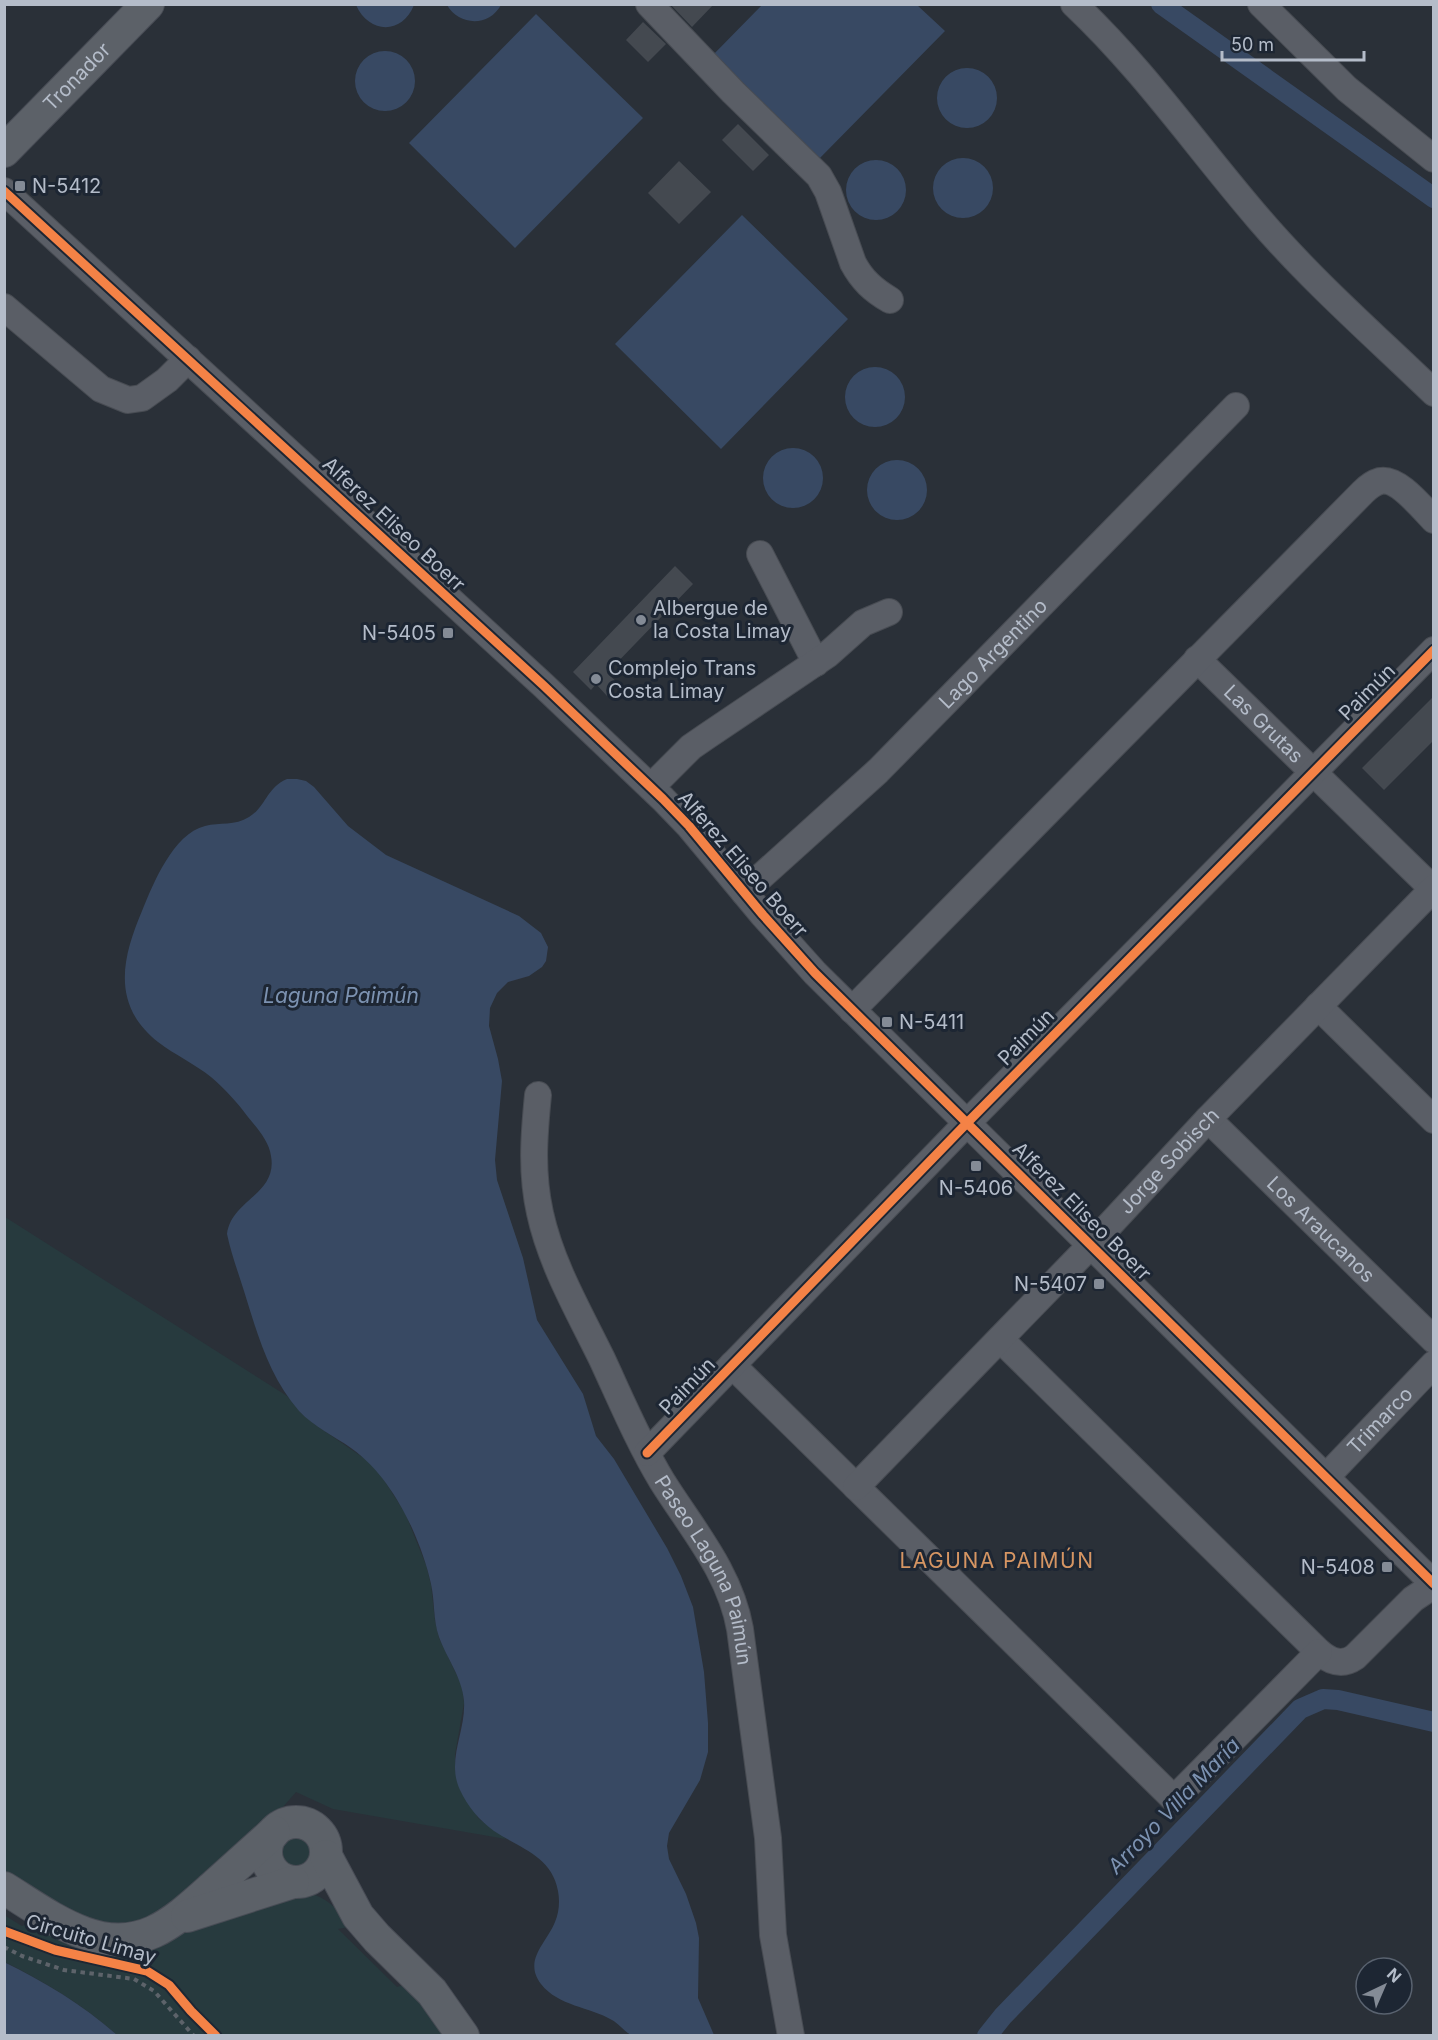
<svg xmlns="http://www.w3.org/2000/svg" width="1438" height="2040" font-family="Inter,sans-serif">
<rect width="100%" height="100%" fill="#2a3038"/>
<path fill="#273a3e" d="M5,1217l282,179 14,17 16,13 51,35 14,16 23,36 21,52 5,20 4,36 4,17 23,48 2,17 -9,51v17l23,47 28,21 -173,-30 -37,-17 -33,38 -96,87 -58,14 -104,-54z
M275 1852a21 21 0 1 1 42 0a21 21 0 1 1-42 0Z
M296,1892c28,0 39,16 58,34l-16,3 59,58 16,-5 39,53h-335c-34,-30 -72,-53 -112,-73l-1,-47 18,11 15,-7 124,20z"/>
<path fill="#384963" d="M356,5h58c-12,30 -45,29 -58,0z
M447,5h54c-12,22 -42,21 -54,0z
M762,5h155l28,26 -128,130 -106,-104z
M536,14l107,104 -128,130 -106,-105z
M355 81a30 30 0 1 1 60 0a30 30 0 1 1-60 0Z
M937 98a30 30 0 1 1 60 0a30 30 0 1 1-60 0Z
M933 188a30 30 0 1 1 60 0a30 30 0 1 1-60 0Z
M846 190a30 30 0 1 1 60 0a30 30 0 1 1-60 0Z
M742,215l106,104 -127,130 -106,-105z
M845 397a30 30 0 1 1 60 0a30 30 0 1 1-60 0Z
M763 478a30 30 0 1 1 60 0a30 30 0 1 1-60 0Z
M867 490a30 30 0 1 1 60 0a30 30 0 1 1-60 0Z
M287,779h10l9,2 8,6 34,39 38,29 133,61 22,17 7,14 -2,14 -4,6 -13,9 -21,6 -11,11 -7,15 -1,18 9,33 4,22 -7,79 2,20 26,78 14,62 46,74 13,42 18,23 53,89 14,28 12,31 11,65 4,51v29l-8,28 -31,53 -2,13 2,13 17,35 10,29 3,15 -1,60 16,37c-20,1 -40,1 -59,1 -7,0 -15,1 -22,0 -6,-2 -14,-12 -21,-16 -22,-13 -54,-14 -71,-36 -18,-24 5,-40 14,-62 4,-9 5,-21 3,-31 -6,-35 -39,-43 -64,-60 -15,-11 -26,-24 -34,-41 -14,-30 6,-58 4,-89 -2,-24 -17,-42 -25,-64 -6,-17 -4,-35 -8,-53 -4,-19 -11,-38 -19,-56 -14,-30 -33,-60 -61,-80 -17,-12 -37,-21 -52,-37 -30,-34 -42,-78 -55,-120 -6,-19 -13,-38 -17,-57 4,-34 51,-40 44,-78 -2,-15 -14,-28 -23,-39 -11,-15 -23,-28 -37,-40 -16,-13 -36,-22 -53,-35 -47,-37 -36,-84 -16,-131 11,-27 31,-77 63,-85 15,-4 30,0 44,-9 17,-10 17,-29 38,-38z
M4,1962c41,20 79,43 113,73h-112z"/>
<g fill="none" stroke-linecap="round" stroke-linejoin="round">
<path stroke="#384963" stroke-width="20" d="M1161,4l273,194
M987,2036l16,-20 297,-307 23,-10 15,1 96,22"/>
</g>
<path fill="#444950" d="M670,4h44l-22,23z
M643,22l23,22 -18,18 -22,-22z
M738,124l31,31 -16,16 -31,-31z
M679,161l32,31 -32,32 -31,-31z
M675,566l18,18 -86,89 12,11 -12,12 -11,-12 -5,6 -18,-18z
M1434,696v44l-50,50 -22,-22z"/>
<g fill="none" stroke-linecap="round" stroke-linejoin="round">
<g stroke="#484c53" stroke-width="28">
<g id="minor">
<path d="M649,4l84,88 86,84 9,16 25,71c9,17 20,27 37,37"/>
<path d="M1074,4c70,66 123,143 185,215 53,62 116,117 175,174"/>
<path d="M1261,4l86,85 87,70"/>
<path d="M4,191l539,494 120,114 26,27 74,89 52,58 619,611"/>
<path d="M4,307l97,82 27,11 14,-2 25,-18 21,-21"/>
<path d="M760,554l56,109"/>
<path id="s1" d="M1197,659l237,231"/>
<path d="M651,787l40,-40 16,-11 120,-81 36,-32 26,-11"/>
<path id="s2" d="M744,892l134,-121 358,-365"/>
<path d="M1318,1006l116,114"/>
<path d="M852,1010l511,-518c5,-5 10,-9 17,-11 18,-4 42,27 54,39"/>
<path id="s3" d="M538,1095c-4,40 -7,78 2,118 11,51 39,99 62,146 19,41 37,84 60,122 30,48 68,91 78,148l28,209 5,97 18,101"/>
<path id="s4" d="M1208,1119l226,221"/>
<path d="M1000,1339l319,313c12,10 23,14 36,5l58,-58 21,-14"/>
<path d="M732,1365l442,434 145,-147"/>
<path d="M647,1453l320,-330 467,-473"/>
<path id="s5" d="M1326,1477l108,-113"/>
<path id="s6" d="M856,1487l235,-242 117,-126 226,-231"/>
</g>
</g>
<g stroke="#484c55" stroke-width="34">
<g id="major">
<path id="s7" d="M4,151l144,-147"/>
<circle cx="296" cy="1852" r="30"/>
<path d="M326,1856l32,60 19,22 55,54 31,44"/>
<path d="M4,1888c26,16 52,35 80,45 57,21 90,-11 129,-46 20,-18 41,-37 61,-55"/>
<path d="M187,1916l106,-34"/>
</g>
</g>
<path stroke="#5d636a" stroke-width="4" stroke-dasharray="4.5 4.5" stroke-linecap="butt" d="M4,1947l18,9 42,14 70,9 20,12 40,45"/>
<use href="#minor" stroke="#5a5e66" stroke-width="26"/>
<use href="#major" stroke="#5c6168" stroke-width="32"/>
<g stroke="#1d2633" stroke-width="13">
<path id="cycleway" d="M4,191l539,494 120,114 26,27 74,89 52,58 619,611
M647,1453l320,-330 467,-473
M4,1931l51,19 92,21 22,14 22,26 25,25"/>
</g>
<use href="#cycleway" stroke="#f48246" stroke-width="9"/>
</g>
<g fill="#848b96" stroke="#1d2633" stroke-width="2">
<rect x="14" y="180" width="12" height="12" rx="3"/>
<circle cx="641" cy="620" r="6"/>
<rect x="442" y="627" width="12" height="12" rx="3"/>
<circle cx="596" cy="679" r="6"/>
<rect x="881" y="1016" width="12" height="12" rx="3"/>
<rect x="970" y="1160" width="12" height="12" rx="3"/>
<rect x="1093" y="1278" width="12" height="12" rx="3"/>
<rect x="1381" y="1561" width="12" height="12" rx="3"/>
</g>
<g text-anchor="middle" stroke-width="6" stroke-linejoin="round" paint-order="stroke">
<g font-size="20" fill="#b4bcc9" stroke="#1d2633">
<text dy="7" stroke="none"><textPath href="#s7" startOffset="104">Tronador</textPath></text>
<text transform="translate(394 524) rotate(43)" y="7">Alferez Eliseo Boerr</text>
<text dy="7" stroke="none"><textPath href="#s2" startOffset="345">Lago Argentino</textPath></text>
<text transform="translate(1367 692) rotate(-45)" y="7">Paimún</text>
<text dy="7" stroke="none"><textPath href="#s1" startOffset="93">Las Grutas</textPath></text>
<text transform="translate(743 864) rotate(49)" y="7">Alferez Eliseo Boerr</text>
<text transform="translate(1026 1037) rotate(-45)" y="7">Paimún</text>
<text dy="7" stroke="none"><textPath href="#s6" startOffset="452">Jorge Sobisch</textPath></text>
<text transform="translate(1082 1211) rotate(45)" y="7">Alferez Eliseo Boerr</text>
<text dy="7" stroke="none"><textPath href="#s4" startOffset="158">Los Araucanos</textPath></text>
<text transform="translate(687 1386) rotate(-46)" y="7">Paimún</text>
<text dy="7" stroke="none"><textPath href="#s5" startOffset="78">Trimarco</textPath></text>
<text dy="7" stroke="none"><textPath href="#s3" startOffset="514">Paseo Laguna Paimún</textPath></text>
<text transform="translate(91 1939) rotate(16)" y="7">Circuito Limay</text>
</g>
<g font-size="20" fill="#b4bcc9" stroke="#1d2633" text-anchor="start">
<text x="32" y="193">N-5412</text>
<text x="653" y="615">Albergue de<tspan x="653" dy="23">la Costa Limay</tspan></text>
<text x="436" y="640" text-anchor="end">N-5405</text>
<text x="608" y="675">Complejo Trans<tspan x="608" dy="23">Costa Limay</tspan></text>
<text x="899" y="1029">N-5411</text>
<text x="976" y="1195" text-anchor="middle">N-5406</text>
<text x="1087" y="1291" text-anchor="end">N-5407</text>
<text x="1375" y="1574" text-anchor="end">N-5408</text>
</g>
<g font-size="21" font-style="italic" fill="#7c92b1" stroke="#1d2633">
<text x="341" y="1003">Laguna Paimún</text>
<text transform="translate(1174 1806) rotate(-46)" y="7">Arroyo Villa María</text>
</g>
<g font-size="21" letter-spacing="1.5" fill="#d59563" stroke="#1d2633">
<text x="997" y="1568">LAGUNA PAIMÚN</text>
</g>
</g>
<rect width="1438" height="2040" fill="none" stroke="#b4bcc9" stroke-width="12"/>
<g transform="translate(1384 1986) rotate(44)"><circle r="28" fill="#1d2633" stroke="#59626f" stroke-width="1.5"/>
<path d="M0-4.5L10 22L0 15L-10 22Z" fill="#848b96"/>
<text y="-9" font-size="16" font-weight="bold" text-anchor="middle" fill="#b4bcc9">N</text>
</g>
<path d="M1222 51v9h142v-9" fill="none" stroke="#b4bcc9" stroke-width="3"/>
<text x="1231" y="51" font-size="18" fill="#b4bcc9" stroke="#1d2633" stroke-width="4.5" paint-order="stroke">50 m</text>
</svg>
